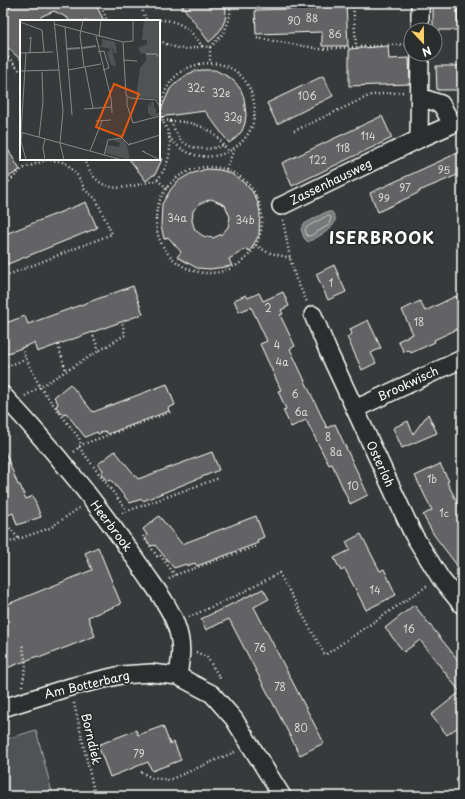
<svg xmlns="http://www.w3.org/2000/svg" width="465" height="799" font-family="'Playpen Sans',sans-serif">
<rect width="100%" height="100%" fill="#373a3b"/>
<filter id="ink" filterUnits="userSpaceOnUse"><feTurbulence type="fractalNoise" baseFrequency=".025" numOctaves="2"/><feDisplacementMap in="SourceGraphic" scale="8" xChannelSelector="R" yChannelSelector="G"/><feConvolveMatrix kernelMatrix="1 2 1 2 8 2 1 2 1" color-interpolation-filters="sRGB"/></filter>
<g filter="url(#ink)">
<path fill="#505354" stroke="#a8a9aa" d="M36,730l17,66h-50v-56z"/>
<path fill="#767879" stroke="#adaeaf" d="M326,212h6c0,0 3,5 3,5 3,11 -20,21 -27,25l-4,-4 -3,-9 3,-5z"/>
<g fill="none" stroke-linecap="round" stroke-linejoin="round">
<path stroke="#c8c9c9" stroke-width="1" d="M327,216h3l1,2 -2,7 -19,11h-3l-2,-6 2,-3z"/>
</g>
<path fill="#636465" stroke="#fff" fill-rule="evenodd" d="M12,3h83l9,18h-35l-1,-3 -14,-7 -12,5 -4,5h-17v39l-15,-14 -2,-6 1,-18 3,-11z
M180,3h45l1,9 -1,8 -4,9 -6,8 -6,5z
M321,3h25l2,43h-26v-14l-66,2 -1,-24 67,-2z
M433,3h24l1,27h-25z
M388,46l1,13 20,-1 1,26 -61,2v-37z
M436,66h26v24h-25z
M202,70h13l14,7 6,5 6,8 3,8 2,17 -1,8 -3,8 -6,7 -7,5 -24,-32 -46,6v-3l11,-25 7,-7 11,-8 7,-3z
M323,76l10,20 -56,28 -10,-21z
M382,116l10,22 -100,48 -10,-23z
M3,141l17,29 -17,10z
M462,151v22l-43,18 1,1 -42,20 -8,-19z
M129,159h33l-7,16h-2l-7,6z
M207,169l13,1 10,3 13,9 9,9 6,12 2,9 -1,23 -9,16 -4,-2 -17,10 3,7 -22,3 -13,-1 -20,-11 4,-5 -13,-15 -4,2 -3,-14 1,-21 9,-15 7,-8 12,-7zM211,199l14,6 5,12 -2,10 -6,7 -9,4 -10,-2 -8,-6 -3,-9 1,-10 6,-7z
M86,202l11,26 -94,38v-31z
M334,265l12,27 -18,8 -12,-26z
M133,286l10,28 -106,38 -3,-9 -31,12v-31l22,-8 3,8z
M283,292l6,14 -8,4 2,4 -3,1 15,31 -5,3 37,79 8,-4 33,71 -18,9 -18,-40 -3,1 -23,-45 -15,7 -8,-17 3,-1 -8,-18 3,-1 -21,-46 7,-3 -16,-34 -12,5 -5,-12 12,-5 2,3 11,-5 4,8z
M456,296l6,12v19l-28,13 1,2 -24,11 -2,-3 -5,2 -6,-11 15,-7 -11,-24 18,-9 5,10z
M368,320l13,28 -10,5 5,10 -14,7 -15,-33 5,-3 -2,-5z
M70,384l23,28 74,-28 8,21 -7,3 1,3 -61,23 -3,-3 -7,3 -1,-2 -12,5 -19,-24 -4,1 -6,-7 2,-4 -4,-6z
M428,414l9,19 -35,15 -9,-20 15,-7 5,13z
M3,449h1l14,36h2l6,14 7,-3 8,21 -24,8 -4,-12 -10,4z
M115,451l23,28 74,-27 7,18 -76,31 -1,-2 -12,4 -19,-23 -4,1 -6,-7 2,-4 -5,-6z
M440,464l9,17 -2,1 15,30v60l-28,-37 -11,-20 9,-5 -17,-34z
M159,516l23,28 74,-28 8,21 -7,3 1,3 -61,23 -2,-3 -8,3 -1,-2 -12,4 -19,-23 -4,1 -6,-7 2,-4 -4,-6z
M361,534l19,37 4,-2 12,26 -30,15 -21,-41 -4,2 -7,-13 16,-8 -4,-8z
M98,547l23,57 -33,13 7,19 -56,22 -1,-2 -31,12 -4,-11v-51l89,-36 -7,-17z
M263,589l6,10 -15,8 70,136 -24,12 -71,-136 -23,11 -5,-11z
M414,605l48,60v59l-15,11 -16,-20 29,-23 -40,-52 -16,12 -19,-24z
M163,726l7,18 4,-2 7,18 -29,11 -4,-9 -38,15 -12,-32 38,-15 2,5z"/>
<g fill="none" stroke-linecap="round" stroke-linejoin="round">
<g stroke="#fff" stroke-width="20">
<path id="minor" d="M420,3v27
M420,97l21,7 11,20
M419,139l1,-85
M281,206l138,-67 43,-19
M313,315l15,36 85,183 28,45 21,26
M3,395c52,56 100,115 142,178 11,16 25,34 31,52 7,19 5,32 2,51
M355,409l107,-50
M3,708l67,-21 51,-12 30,-2 27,3 34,18 22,25 48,77"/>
</g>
<path stroke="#fff" stroke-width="2.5" stroke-dasharray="1 3" stroke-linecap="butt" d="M100,3l7,18
M142,3l1,9 4,9c26,-4 40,3 55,25l8,1v16
M353,3l3,43
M3,21l2,-9 5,-9
M257,38l64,11 87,-5
M159,40c15,9 27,11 43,6
M3,42l5,15 13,15
M210,47c14,-12 22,-25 20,-44
M170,121c19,0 44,6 53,24
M294,131l77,-36 33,-3
M169,137c34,44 102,7 82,-45 -18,-49 -97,-33 -89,28l8,1c3,5 6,12 9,17 11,13 30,13 44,7l6,7
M84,159c16,40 40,29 73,21 15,-18 19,-44 2,-63
M156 220a53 53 0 1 1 106 0a53 53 0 1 1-106 0Z
M226,169l8,-19
M157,180l10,8
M3,187l19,-18 24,-9 14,1 7,3 11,12 7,14 11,9 16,35 -109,43
M283,220l7,38 6,21 11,23
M256,245l11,7 23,6
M92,332l7,19
M58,345l8,26
M21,348l19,39 39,51 2,7
M3,368l23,-9
M25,396l100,-61 -3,-14
M79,447l48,64
M74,452l7,-7 92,-34
M122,513l97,-35
M3,528l5,-2 11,13
M143,536l14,20 3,-1 15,20
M3,543h4l43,-15 29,-20
M169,579l6,-4 82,-29
M189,617l47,-21 43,-23 46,82 102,-69
M196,652l11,5 14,23
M22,686l4,-21 -4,-22
M74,703l21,93
M141,772l11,6 17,2 68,-29"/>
<use href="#minor" stroke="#2a2d2e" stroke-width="17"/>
</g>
</g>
<g text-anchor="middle" stroke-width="3.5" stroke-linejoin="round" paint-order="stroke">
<g font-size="10" fill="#d8d8d8">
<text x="312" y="22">88</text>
<text x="294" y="25">90</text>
<text x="335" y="38">86</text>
<text x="196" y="92">32c</text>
<text x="221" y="97">32e</text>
<text x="307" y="100">106</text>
<text x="233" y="121">32g</text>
<text x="368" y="140">114</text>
<text x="343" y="152">118</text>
<text x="318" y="164">122</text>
<text x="444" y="174">95</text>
<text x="405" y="192">97</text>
<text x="384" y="202">99</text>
<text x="177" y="222">34a</text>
<text x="245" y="224">34b</text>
<text x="331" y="287">1</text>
<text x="268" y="312">2</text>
<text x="419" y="326">18</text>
<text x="277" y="349">4</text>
<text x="282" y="366">4a</text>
<text x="295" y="398">6</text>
<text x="301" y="416">6a</text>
<text x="328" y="441">8</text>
<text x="336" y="456">8a</text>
<text x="432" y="483">1b</text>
<text x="353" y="490">10</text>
<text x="444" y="517">1c</text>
<text x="375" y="594">14</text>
<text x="409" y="633">16</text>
<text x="260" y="652">76</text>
<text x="280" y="691">78</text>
<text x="301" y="732">80</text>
<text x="139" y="758">79</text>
</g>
<g font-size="12" fill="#fff" stroke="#2a2d2e">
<text transform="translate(331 182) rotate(-26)" y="4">Zassenhausweg</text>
<text transform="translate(408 384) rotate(-25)" y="4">Brookwisch</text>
<text transform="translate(380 464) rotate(65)" y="4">Osterloh</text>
<text transform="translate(111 526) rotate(53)" y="4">Heerbrook</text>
<text transform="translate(87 685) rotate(-13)" y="4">Am Botterbarg</text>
<text transform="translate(91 739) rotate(77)" y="4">Borndiek</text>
</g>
<g font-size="16" font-weight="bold" letter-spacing="1" fill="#fff" stroke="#2a2d2e">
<text x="382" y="244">ISERBROOK</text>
</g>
</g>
<g transform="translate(20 20)">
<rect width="140" height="140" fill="#373a3b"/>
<path d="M124,0h16v83l-3,-4 -21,-2 4,-29 6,-7v-7l-5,-1 -3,-5 9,-4v-4h-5zM82,19l13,3 2,11h-3l-3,-8 5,21 -5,-1 -4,-12 4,-4 -14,-3 5,-1zM128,82l2,5 1,-5h3v6h2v6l3,-2v3l-7,2 -4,-4zM95,119l9,1 3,5 3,15 -25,-7 2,-8 12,2 1,-4 -6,-2z" fill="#505354"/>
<path fill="none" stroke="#767879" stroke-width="2" d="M62,28l14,-2M47,29l13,-1M126,34h10l4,3"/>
<path fill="none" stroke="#878989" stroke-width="1" d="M34,0l9,91 -3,32M63,0l-3,15 4,32M0,2l22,8 2,22M34,4l69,18M45,7l7,88M76,16l15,62 1,15M79,17l2,-17M9,19l2,-2 -1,16M103,22l3,53 4,3 26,2 4,7M103,22l10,-1v-21M78,32l6,-1 5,17 -6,2M0,33l33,-1M103,40l14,1M65,47l8,41M48,50l33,-6M0,51l39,-1M107,77v8l6,18 27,-7M64,89l27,-2M76,101l15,-1M0,112l103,28M1,112l5,-79M2,113l-1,8 5,19M19,117l4,-35 -1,-30M40,123l4,17M111,123l-3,2 32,-10M70,131l12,-30M125,132l-3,-1 18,9M84,135l4,-15 14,-2 6,6M25,140l-2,-12 2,-9"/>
<path fill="#e8590c" fill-opacity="0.15" stroke="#e8590c" stroke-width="2" d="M94,64l25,10 -17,43 -26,-10z"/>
<rect width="140" height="140" fill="none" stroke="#fff" stroke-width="2"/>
</g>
<rect width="465" height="799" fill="none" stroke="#2a2d2e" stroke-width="16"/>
<rect x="8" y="8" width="449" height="783" fill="none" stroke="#fff" stroke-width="1.5" filter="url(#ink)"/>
<g transform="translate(423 42) rotate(158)"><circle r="19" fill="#2a2d2e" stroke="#7f8182"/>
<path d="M0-3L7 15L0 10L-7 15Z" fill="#ffd166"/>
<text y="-6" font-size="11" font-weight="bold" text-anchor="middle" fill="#ffffff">N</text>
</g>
</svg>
